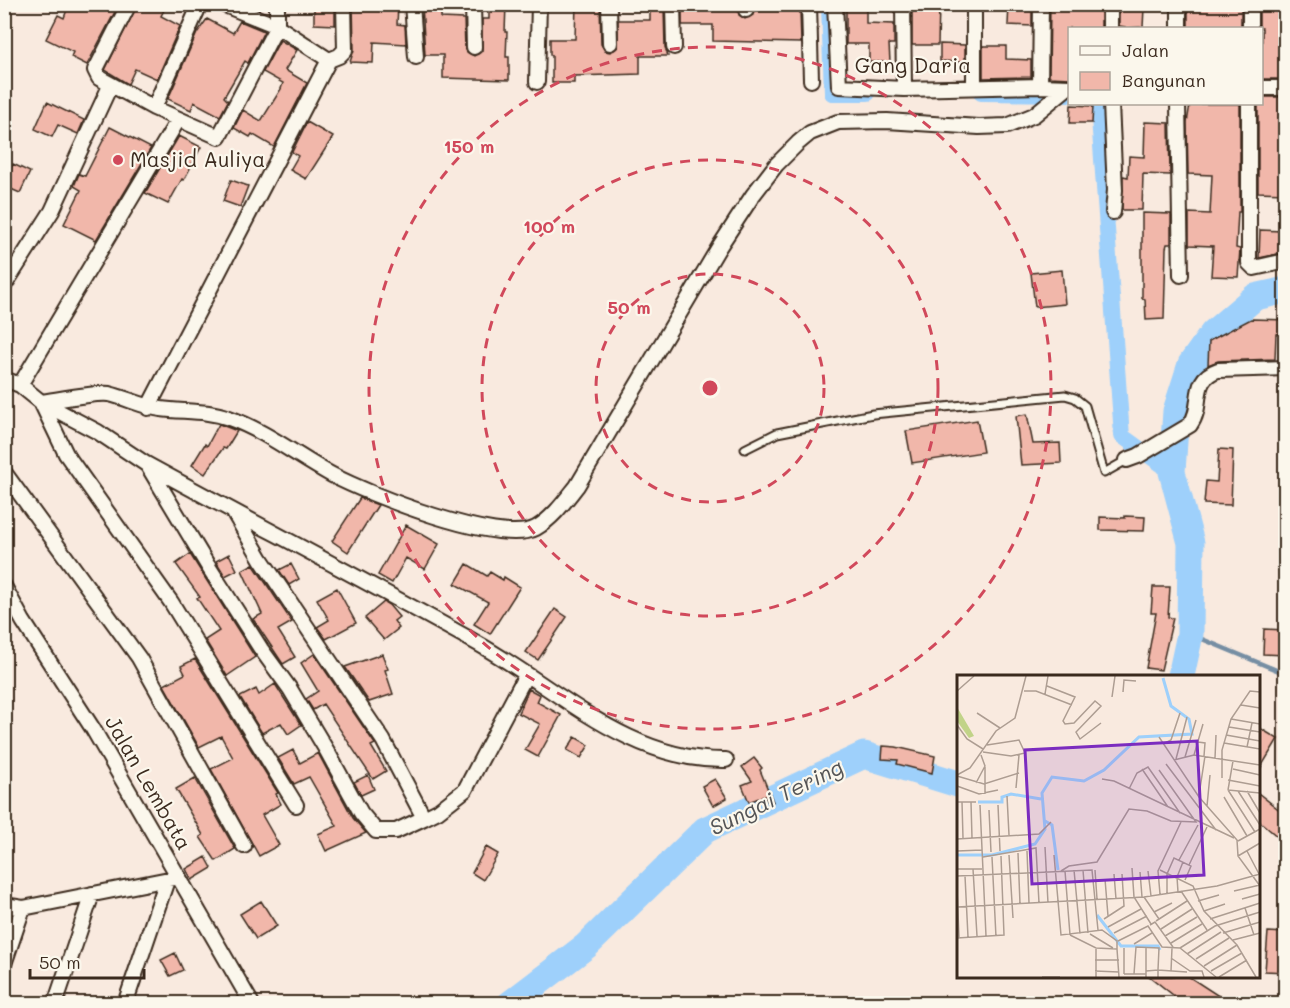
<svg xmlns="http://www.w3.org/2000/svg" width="1290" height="1008" font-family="Mali,sans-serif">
<rect width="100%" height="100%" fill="#f9eadf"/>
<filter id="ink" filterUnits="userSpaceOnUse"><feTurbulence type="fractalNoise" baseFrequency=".0167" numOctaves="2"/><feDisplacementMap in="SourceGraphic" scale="12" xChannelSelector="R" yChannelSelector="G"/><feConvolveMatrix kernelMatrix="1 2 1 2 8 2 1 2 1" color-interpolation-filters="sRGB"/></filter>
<g filter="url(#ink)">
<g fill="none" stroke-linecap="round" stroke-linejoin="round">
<path stroke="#768ea3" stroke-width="4.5" d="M1190,634l96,40"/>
<path stroke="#9ed0fb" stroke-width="16" d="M829,5l3,88h36
M981,93l89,1
M1098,104l24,332 50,36"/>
<path stroke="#9ed0fb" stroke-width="27" d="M1181,676l9,-42 1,-91 -19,-71 4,-61 15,-47 22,-31 42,-36 31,-7
M510,1004l76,-58 119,-116 159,-75 94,29"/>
</g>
<path fill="#f1b7aa" stroke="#3b2a1e" stroke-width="1.5" d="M69,4h50l-32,61 -16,-8 2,-5 -27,-13 12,-24 6,3z
M138,4h29l-6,12 19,10 -23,53 -22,-10 -7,15 -23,-14z
M314,4h21v21l-21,-1z
M353,4l45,2 -1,18 8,1 1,19 -32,-2 -1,21 -23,-1 4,-12z
M422,4h19v14l23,1 1,29 2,4 7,4 8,-5v-32h7v-15h17l-1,28h2l-1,25h3v23l-66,-2v-23h-18z
M576,4h24l1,40 4,7 5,1 8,-5v-27h32v-12h14l1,39 3,9h-28v18l-66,2v7h-22v-28h-2v-16h25z
M713,4h24l2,11 6,4 8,-4 2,-11h5v6h40l1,33 -88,-2v-16h-31v-17l31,1z
M846,4h15v5h5v14l28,1v20h-5l1,18h-21v-18h-23z
M912,4h27l-1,41h-26z
M1009,4h23v22l-24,-1z
M1074,4h27v24h-31v50l-21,-1 1,-72z
M1188,4h53v24h-53z
M1259,4h27v75h-24v-51h-3z
M1119,7l25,1 -1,19 -18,1v-1l-6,-1z
M207,19l26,14 7,-12 24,10 -16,32 -3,-2 -21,36 4,4 -8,15 -26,-14 -3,8 -23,-11 29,-66z
M280,40l17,10 -12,20 22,13 -33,64 -22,-13 -2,3 -16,-9 9,-18 18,11 20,-32 2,-6 -20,-11z
M940,44l25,1v17l-25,-1z
M983,46h23v13l25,1v17l-48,1z
M1262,97h24v96l-28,-1v-88h4z
M47,102l37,18 -6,14 -20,-9 -6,12 -17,-8z
M1190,104h50v108h-2l-2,36 4,1 -2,28 -27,-1 2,-30 -24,-1v-32l21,1 2,-39 -24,-1 -1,-51z
M1071,105l22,1 -1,17h-22z
M307,122l26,15 -27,42 -16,-9 8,-14 -6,-4z
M1145,122l24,1 1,52 -27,-1 -1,36h-20l1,-34 5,1 1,-21 15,1z
M110,127l41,21 -55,92 -32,-16 17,-34 -7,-4 5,-12 6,2z
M179,136l22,11 -17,33 -2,-1 -14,25 -23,-11z
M13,164l17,8 -10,21 -16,-7v-4z
M231,180l17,6 -8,21 -17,-6z
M1142,213l29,1v30h-4l-1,4 -2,71 -18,1 -1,-21 -3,-1z
M1260,230l22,1v22l-23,5z
M1062,270l3,34 -30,3 -4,-34z
M1251,319l35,1v15l-10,-1 -1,25 -57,2 -10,4 1,-24z
M1027,414l6,30 27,-1 1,20 -40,2 -5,-49z
M977,420l6,32 -71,11 -6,-32z
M219,424l18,7 -11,18 -3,-1 -18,26 -13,-9 13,-21 2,2z
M1219,449l14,1 -2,55 -27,-1 2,-23 11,1z
M360,498l18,7 -30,47 -16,-11z
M1125,516l20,1 -1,14 -44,-1v-13l25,1z
M406,525l33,19 -14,25 -19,-11 -14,25 -14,-8z
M190,554l65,103 -28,19 -22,-36 14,-9 -22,-33 3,-1 -24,-33z
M229,554l8,16 -12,6 -9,-15z
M253,564l39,58 -14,8 17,27 -12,7 -30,-45 9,-5 -20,-44z
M291,564l8,15 -10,6 -10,-15z
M467,564l20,12 3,-4 13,8 1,-3 16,10 -30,47 -16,-10 14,-22 -33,-18z
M1153,587h17l-2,30 5,1 -12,52 -15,-2 10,-55h-5z
M337,588l19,35 -30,16 -9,-12 12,-7 -12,-21z
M384,602l5,3 10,12 -5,4 5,7 -15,12 -19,-22z
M555,609l12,8 -29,43 -12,-8z
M1264,629l22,1v25l-23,-1z
M314,654l61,90 -4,2 15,25 -13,8 -50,-75 -10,6 -7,-11 12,-8 -17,-28z
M382,654l6,15 -3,1 8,24 -24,8 -24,-35z
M195,659l83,134 -2,1 5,10 -19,11 17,30 -20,11 -48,-87 22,-11 -12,-22 -22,11 -35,-62 21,-11 -4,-8z
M275,684l26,41 -13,9 -7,-11 -19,10 -22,-36 16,-8 3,6z
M529,689l11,6 -3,7 24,13 -23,42 -13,-7 15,-26 -22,-11z
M1258,727l20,12 -20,33z
M575,737l14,8 -8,13 -14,-8z
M883,746l13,1 39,9 -3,17 -35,-9 1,-4 -16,-1z
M293,750l7,13 18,-10 35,65 13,15 -40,18 -8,-17 19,-8 -28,-49 -15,7 -16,-26z
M754,758l8,10 -2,2 13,32 -4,2 -5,-8 -15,6 -7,-17 10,-4 -10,-14z
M368,775l6,14 -13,6 -7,-13z
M195,778l40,71 -19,12 -16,-24 3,-2 -27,-46z
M715,779l12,19 -14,8 -11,-20z
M1258,793l28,22v16l-7,7 -21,-18z
M486,847l12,7 -15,26 -11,-7z
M206,857l6,11 -20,12 -6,-11z
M261,901l16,25 -21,13 -16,-25z
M1268,932l18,1v39l-21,-1z
M175,953l8,17 -13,6 -9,-16z
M1149,976h39l43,28h-56l3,-5z"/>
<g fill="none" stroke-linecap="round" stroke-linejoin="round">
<g stroke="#3b2a1e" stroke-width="11">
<path id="lane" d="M745,449l32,-16 96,-19 192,-19 10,3 10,8 19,67 23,-13"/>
</g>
<g stroke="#3b2a1e" stroke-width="18">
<path id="street" d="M129,4l-32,63 -2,3 4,8 55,30 65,29 58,-111v-22
M222,4l55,22 52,34
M412,4l4,53
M473,4l1,43
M609,4l1,39
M673,4l1,43
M746,4v6
M809,4l2,76
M835,4l4,82 65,3 136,-3 30,1
M903,4l1,85
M974,4v83
M1110,4v24
M1179,28v-24
M1250,28v-24
M329,60l10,-4 6,-6 -1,-46
M537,82l2,-78
M1040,86l1,-82
M1262,88h24
M1111,104l4,86 -2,22
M1178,104l3,171
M1249,104v159l5,5 32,-7
M154,108l46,-104
M4,286l48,-75 58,-125
M4,379l16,6 21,17 57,30 48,32c110,60 220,117 329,178 80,44 153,120 251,118
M20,385l158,-265
M148,408l181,-348
M1127,460l11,-4 52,-31c15,-20 -1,-45 28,-55l68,-2
M148,466l60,100 53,83 29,40 37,62 34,62 15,18h20l28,-13 14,-7 27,-21 61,-115
M4,472l135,186 105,188
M234,513l27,46 122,181 41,78
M4,586l19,35 70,108 159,275
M296,805l-125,-203 -105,-148 -25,-52c15,-2 56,-10 68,-8 18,4 34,13 52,15 23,3 46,1 68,9 37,13 68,38 103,57 36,19 168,72 204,53 17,-10 29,-27 41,-42l142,-239 34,-52 23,-30 22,-22 12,-10 28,-11 49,-1 92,6 28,-1 27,-11 34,-28
M4,905l19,3 156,-31
M4,964l19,-56
M55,1004l37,-110
M125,1004l42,-124"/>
</g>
<use href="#lane" stroke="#fbf7ec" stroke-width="7"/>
<use href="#street" stroke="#fbf7ec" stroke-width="14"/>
</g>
</g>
<g fill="none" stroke="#d1495b" stroke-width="3" stroke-dasharray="10 8">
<circle cx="710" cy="388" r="114"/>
<circle cx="710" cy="388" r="228"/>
<circle cx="710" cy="388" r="341"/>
</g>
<circle fill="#d1495b" stroke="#fbf7ec" stroke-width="2" cx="118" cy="160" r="6"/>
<g text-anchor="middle" stroke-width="4.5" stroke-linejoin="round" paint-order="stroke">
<g font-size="21" fill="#3b2a1e" stroke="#fbf7ec">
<text x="913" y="73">Gang Daria</text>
<text transform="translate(148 783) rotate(60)" y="7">Jalan Lembata</text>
</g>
<g font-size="21" fill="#3b2a1e" stroke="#fbf7ec" text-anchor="start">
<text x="130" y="167">Masjid Auliya</text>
</g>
<g font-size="22" font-style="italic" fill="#545455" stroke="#fbf7ec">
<text transform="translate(776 797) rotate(-26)" y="8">Sungai Tering</text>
</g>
</g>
<g transform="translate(957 675)">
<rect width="303" height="303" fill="#f9eadf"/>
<path d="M0,32l17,29 -5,2 -12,-17z" fill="#c1d388"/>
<path fill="none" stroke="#9ed0fb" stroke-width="3" d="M21,127h24v-5l9,-3 30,5M88,146l7,4 6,45M0,180h35l43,-11 10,-15 -3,-36 10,-16 32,4 20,-11 35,-33 53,-3 -3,-15 -18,-13 -8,-28M140,240l24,31h37l2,4"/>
<path fill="none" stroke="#ad9d92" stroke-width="1.5" d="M90,11l28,11 -12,24 2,3 9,-1 21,-22 6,5 -25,26 4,7 21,-16M0,16l17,-15M67,16h12l36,14M166,17l1,-12 12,1M88,19l3,-18M155,22l3,-21M284,30l19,3M20,38l23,15M274,44l29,5M0,50l10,14 16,10M272,52l31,5M269,60l34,6M202,62l40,60 38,43 1,16 22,30M241,67l7,1 -1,13M267,68l36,6M206,69l8,-4 9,-27M290,72l5,-24M26,77l28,4 14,-3 -6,-13 -32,5M237,80l9,-31M228,82l11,-37M258,83l1,-23M219,84l11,-42M217,85l20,-5 66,10M209,89l50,66M185,94l26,38M276,94l27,6M0,100l13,-7 26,-37 19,-13 11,-42M0,101l27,8 35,-11M265,103v-28l9,-31 19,-28 10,1M145,104l12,2 120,57M271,105l32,6M19,108l9,-17 -4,-11M0,111l22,8 19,-4M59,113l3,-33M172,114l8,-16 11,-6 32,46M271,115l27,42M271,115l32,3M271,115l5,-29M281,116l22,34M290,116l13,22M28,119v-27M242,120l6,-39M50,121l2,39M267,122l23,39M0,127h19M5,127l1,36M14,127l1,36M23,130l6,131M41,130l2,46M250,131l3,-31M32,135l2,42M0,164l82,-5 12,-12M281,166l22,-12M88,172l3,56M0,176l25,-1M70,176l2,52M290,176l12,23M61,178l2,51M52,180l4,63M97,180l7,80 41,-5 15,11v8M281,181l22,-13M26,182l53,-9 3,55M35,182l4,80M222,185l19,-35M232,190l18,-38M175,193l2,29 17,27M0,194h25M16,194l4,67M117,195l6,64M126,195l5,63M138,195l2,29M203,195l33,16 11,25 33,34 19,32M104,196l8,-5 28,-4 32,-53 18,2 24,10 25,1 -37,-52M108,196l5,64M191,196l3,25M183,197l2,25M157,199l2,25M0,201l135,-6 6,60M8,201l3,61M148,204l3,37M0,214l2,48M224,216l26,39M277,216l26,-6M221,217l-1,-15 6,-15M210,218v-19l7,-16 17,8 -6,14M203,219l-2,-23 23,-49M187,222l15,22M285,224l18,-5M241,226l21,-6M0,232l187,-10 73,-11 43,-12M288,233l9,27M247,236l21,-7M197,237l18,-9M147,244l20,-13 -2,-32M253,244l50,-16M199,246l31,-20M193,250l5,-3 18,25M151,252l33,-18M204,254l31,-20M157,258l33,-17M266,258l37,-11M133,259l23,14M113,260l26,13 21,1 2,28M208,261l32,-19M0,263l47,-3 -3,-79M276,265l27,-7M161,266l30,-15 14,21 18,1 36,29M214,268l31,-19M177,269l18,-11M167,273v26M223,273l35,-22 45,-14M230,279l34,-22M214,283l19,13h12l2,6M239,284l33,-21M138,285h24M247,291l33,-21M138,296l24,1M189,296l12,-1v7M214,296l1,-23M254,296l31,-18M167,299h22M177,299l2,-27 23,1 -1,22 29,2M85,302h18M139,302v-28M189,302v-30M262,302l28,-17"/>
<path fill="#7b2cbf" fill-opacity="0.15" stroke="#7b2cbf" stroke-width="3" d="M240,66l7,134 -172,9 -7,-134z"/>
<rect width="303" height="303" fill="none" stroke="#3b2a1e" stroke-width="3"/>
</g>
<circle cx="710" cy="388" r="9" fill="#d1495b" stroke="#fbf7ec" stroke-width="3"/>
<g font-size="18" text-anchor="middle" font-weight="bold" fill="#d1495b" stroke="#fbf7ec" stroke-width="4.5" stroke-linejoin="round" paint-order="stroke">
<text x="469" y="153">150 m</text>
<text x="549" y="233">100 m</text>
<text x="629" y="314">50 m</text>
</g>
<rect width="1290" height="1008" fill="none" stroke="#fbf7ec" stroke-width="24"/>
<rect x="12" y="12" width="1266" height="984" fill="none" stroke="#3b2a1e" stroke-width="2" filter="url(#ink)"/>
<rect x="1068" y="27" width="195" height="78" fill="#fbf7ec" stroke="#aea59a" stroke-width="1.5"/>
<rect x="1080" y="46" width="30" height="9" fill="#fbf7ec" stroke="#aea59a" stroke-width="1.5"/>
<text x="1122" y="57" font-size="18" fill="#3b2a1e">Jalan</text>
<rect x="1080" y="72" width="30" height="18" fill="#f1b7aa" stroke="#aea59a" stroke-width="1.5"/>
<text x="1122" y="87" font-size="18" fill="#3b2a1e">Bangunan</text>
<path d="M30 969v9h114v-9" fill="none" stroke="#3b2a1e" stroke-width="3"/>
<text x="39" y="969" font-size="18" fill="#3b2a1e" stroke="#fbf7ec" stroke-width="4.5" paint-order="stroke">50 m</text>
</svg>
